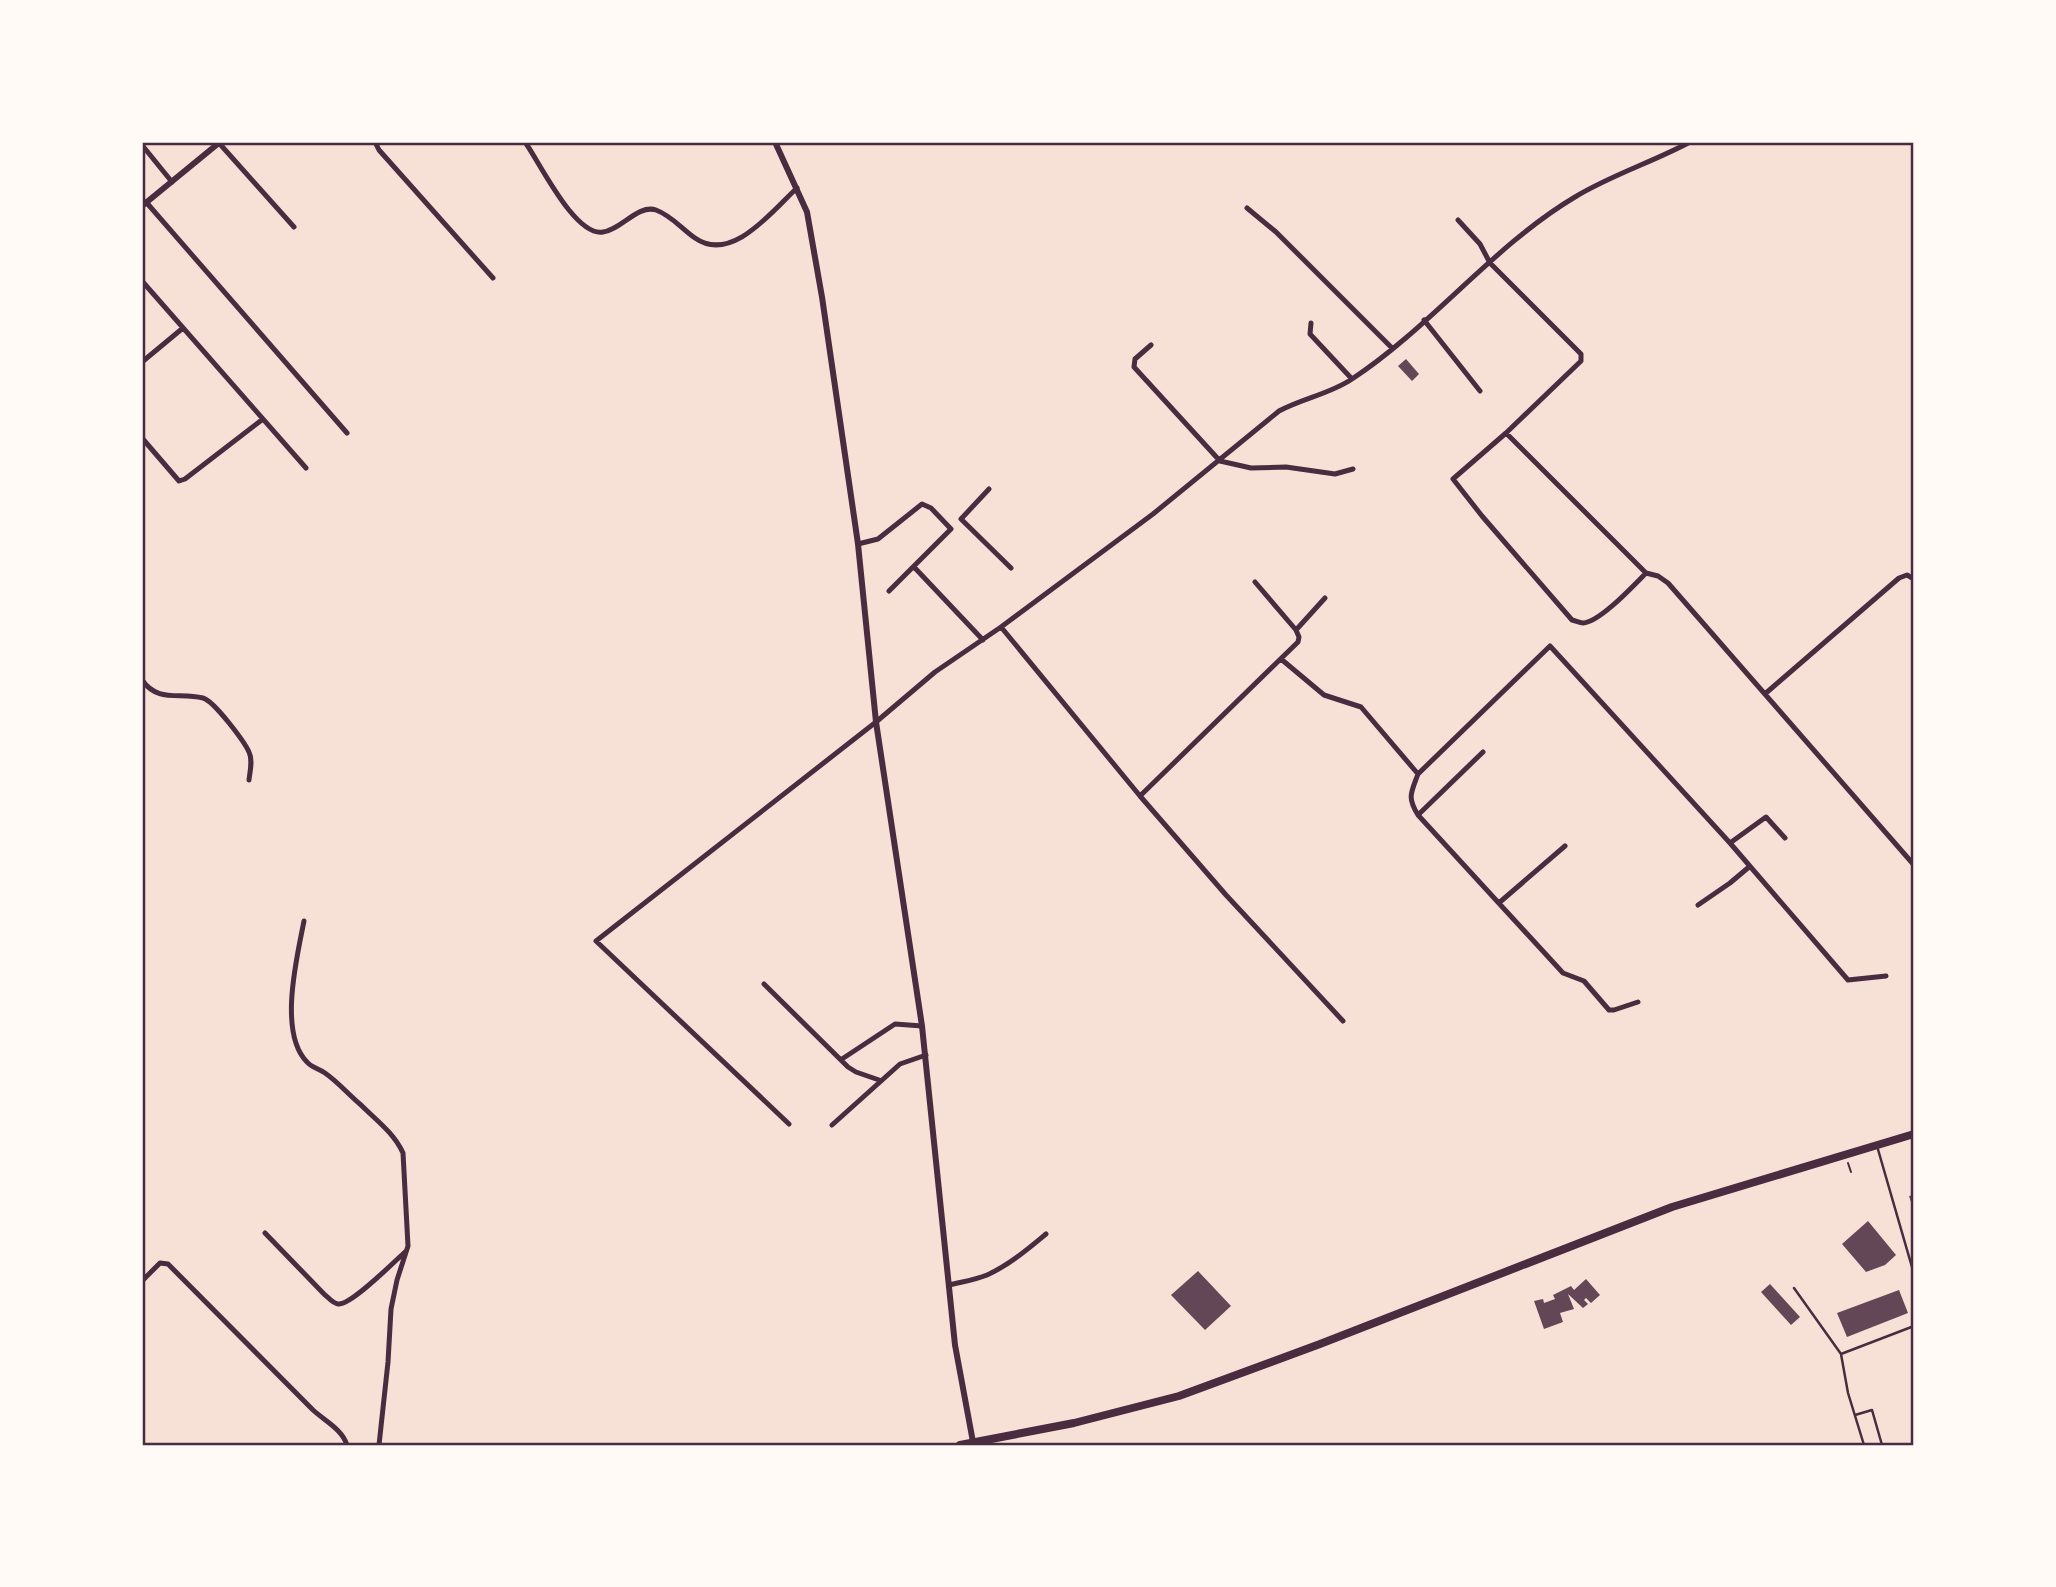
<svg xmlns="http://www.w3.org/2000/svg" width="2056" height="1587" font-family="'Work Sans',sans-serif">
<rect width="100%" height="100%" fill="#f7e1d7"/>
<path fill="#644757" d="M1406,359l13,15 -7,7 -14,-15z
M1914,1195v16l-5,-15z
M1868,1221l28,34 -11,10 -19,7 -24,-28z
M1198,1271l33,35 -26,24 -34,-35z
M1586,1279l14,16 -9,8 -5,-5 -2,2 4,4 -5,4 -15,-14 6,15 -14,4 3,9 -19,7 -10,-28 9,-2 1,4 11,-4 -2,-4 18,-9 3,4z
M1770,1284l30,33 -9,8 -30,-33z
M1899,1290l9,23 -61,24 -10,-24z"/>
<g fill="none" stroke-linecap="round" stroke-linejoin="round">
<path stroke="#4a2c40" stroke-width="2" d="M1848,1163l3,9"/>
<path stroke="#4a2c40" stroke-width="2.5" d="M1877,1146l37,128
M1794,1288l47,66 7,39 16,52
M1841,1354l73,-28
M1855,1415l17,-5 10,35"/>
<path stroke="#4a2c40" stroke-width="5" d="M375,142l4,8 114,128
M525,142c15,21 50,95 78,90 18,-2 35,-28 53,-22 16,6 26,19 39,28 37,26 78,-28 102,-50
M219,143l75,84
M142,145l30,37
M146,202l201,231
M1247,208l29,24 116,116
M1458,220l22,24 10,19 91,91v7l-75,72 -53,46 29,37 90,104c4,1 8,3 11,3 17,-1 51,-38 63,-50
M142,281l164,187
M1424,320l56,71
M1311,323l-1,11 42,45
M1151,345l-16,14 -1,8 86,94 31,7 35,-1 49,7 18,-5
M142,362l41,-34
M1506,433l140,140 12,3 10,7 246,282
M142,438l37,43 6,-2 78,-60
M989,489l-28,30 50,49
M858,544l20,-5 44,-35 9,4 20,21 -62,62
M914,567l69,73
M1001,627l139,169 86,99 117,126
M1296,630l29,-32
M1281,659l43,36 37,12 57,67
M142,680c16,23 37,12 61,18 11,3 41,43 46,54 4,8 1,19 0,28
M1766,693l133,-115 8,-3 7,4
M1140,796l158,-154 1,-5 -3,-7 -41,-48
M1418,815l65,-63
M1730,843l36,-26 19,21
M1500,902l65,-56
M1698,905l32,-22 19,-16
M304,921c-7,36 -26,112 3,141 4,5 12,7 18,11 13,9 24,22 36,32 15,15 33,28 42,48l5,93 -11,34 -6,29 -3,53 -9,83
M764,984l84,83 8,5 23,8
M1638,1002l-24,8h-5l-25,-29 -21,-8 -145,-158c-11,-18 -7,-22 0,-41l132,-128 180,197 118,137 38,-4
M842,1059l53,-35 27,2
M789,1124l-193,-183 280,-219 59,-50 66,-45 152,-113 126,-103c24,-13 51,-17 73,-32 79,-52 142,-134 223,-182 36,-22 78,-35 115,-55
M832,1125l68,-61 26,-9
M265,1233l59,61c4,3 8,9 14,10 12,2 56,-42 67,-52
M142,1281l18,-18 8,1 145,146c12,11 29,19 34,35
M949,1285c12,-3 26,-5 38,-10 22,-10 41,-26 59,-41"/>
<path stroke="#4a2c40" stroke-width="6" d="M775,142l32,70 15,85 36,247 18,178 46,304 33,319 18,97
M142,206l78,-64"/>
<path stroke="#4a2c40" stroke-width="8" d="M960,1445l114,-22 105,-27 141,-52 352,-137 242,-73"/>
</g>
<rect width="2056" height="1587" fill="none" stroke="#fffaf5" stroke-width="287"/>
<rect x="144" y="144" width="1768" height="1300" fill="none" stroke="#4a2c40" stroke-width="2.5"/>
</svg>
